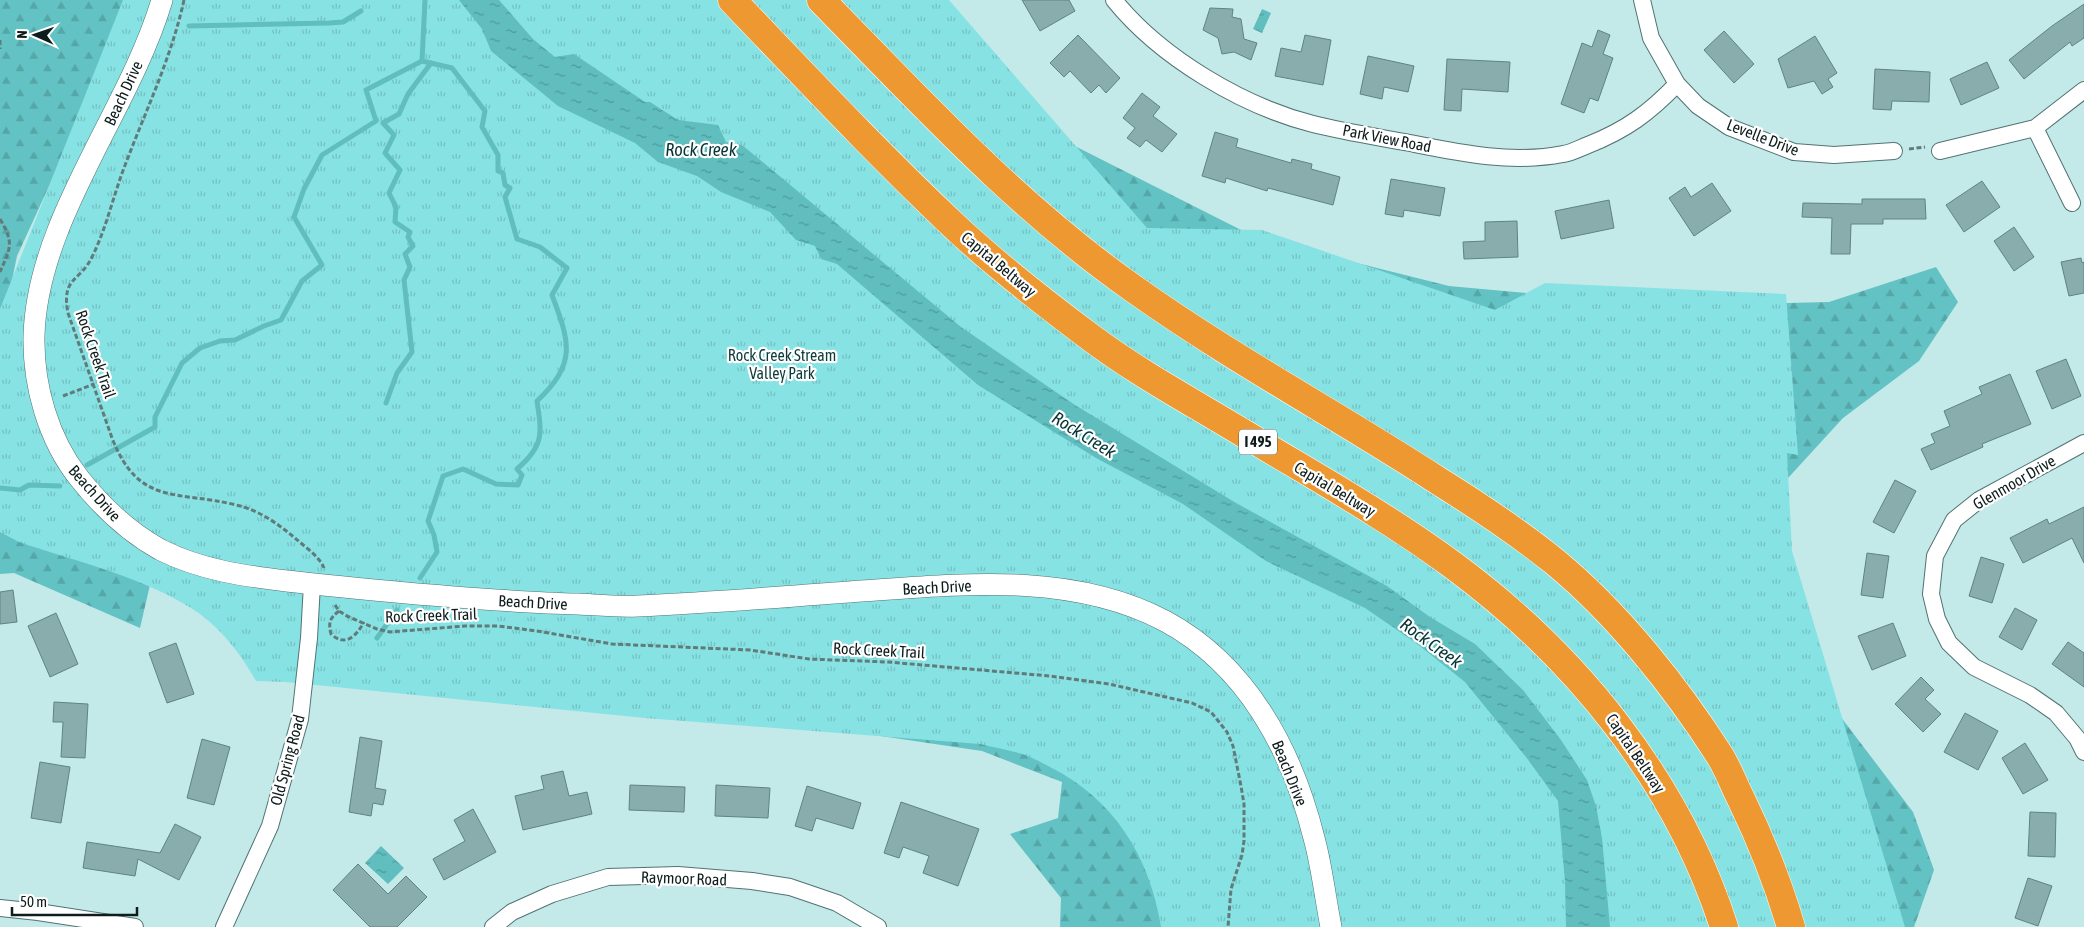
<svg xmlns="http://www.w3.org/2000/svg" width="2084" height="927" font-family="'Asap Condensed',sans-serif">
<defs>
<pattern id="forest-firs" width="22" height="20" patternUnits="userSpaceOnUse" patternTransform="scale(1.25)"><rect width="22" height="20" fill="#63c2c3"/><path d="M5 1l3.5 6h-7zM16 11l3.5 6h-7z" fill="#55a6a7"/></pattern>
<pattern id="park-tufts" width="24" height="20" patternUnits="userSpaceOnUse" patternTransform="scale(1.25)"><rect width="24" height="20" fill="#87e2e3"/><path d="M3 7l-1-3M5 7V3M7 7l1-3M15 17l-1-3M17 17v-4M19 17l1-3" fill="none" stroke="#73c1c2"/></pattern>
<pattern id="water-ripples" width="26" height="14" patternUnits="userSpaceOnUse" patternTransform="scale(1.25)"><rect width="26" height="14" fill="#60bebf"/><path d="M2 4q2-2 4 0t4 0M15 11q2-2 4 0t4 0" fill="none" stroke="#4e9a9a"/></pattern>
</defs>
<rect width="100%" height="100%" fill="#c4e9e9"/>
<path fill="url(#forest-firs)" d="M0,0h132l-38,88 -77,168 -17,83z
M1051,134l206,104 192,48 220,20 160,-4 107,-35 22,35 -39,59 -76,57 -66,72 22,172 114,150 21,58 -20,57h-73l-672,-660z
M0,342l153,230 -13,56 -126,-55 -14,1z
M1041,685l170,242h-151l1,-29 -51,-64 48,-16 4,-36 -80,-31 -189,-28z"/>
<path fill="url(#park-tufts)" d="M123,0h826l198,228 115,2 233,80 50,-27 241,11 12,161 -11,-2 5,98 113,376h-744c-11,-70 -47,-128 -111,-160 -8,-4 -16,-9 -25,-12 -14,-5 -30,-7 -45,-11l-335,-26 -359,-36 -30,-1c-14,-25 -32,-49 -56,-67 -51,-36 -123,-52 -181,-72l-19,-10v-223z"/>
<path fill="url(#water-ripples)" d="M459,0h40l34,39 22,18 19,-3 71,48h5l28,18 40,5 8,17 16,3 219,182 114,78 161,98 151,83 43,31 45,27 48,46 38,50 26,40 9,26 6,32 8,89h-44l-1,-45 -7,-81 -32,-44 -61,-75 -49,-39 -51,-35 -99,-47 -83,-57 -87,-46 -118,-73 -141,-121 -16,-5 -6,-13 -19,-6 -26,-28 -49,-20 -24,-16 -39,-14 -23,-19 -77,-37 -67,-55 -9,-22z
M1262,9l9,4 -9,20 -9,-4z
M381,846l23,22 -16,16 -23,-21z"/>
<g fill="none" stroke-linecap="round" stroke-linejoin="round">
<path stroke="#60bebf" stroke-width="5" d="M189,26l140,-3 14,-1 18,-11
M386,403l11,-30 15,-21 -8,-72 6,-13 -5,-13 8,-8 -5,-9 2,-5 -15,-10 1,-15 -7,-14 11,-23 -15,-17 9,-18 -11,-12 16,-9 9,-20 23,-31
M87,465l68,-38v-10l27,-54 18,-15 20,-7 15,-1 29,-14 17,-6 21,-39 20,-16 -28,-48 10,-28 18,-34 54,-34 -10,-31 56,-29 3,-61
M0,488l20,2 9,-5 31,1
M420,578l17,-26 -3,-17 -6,-14 15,-45 20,-7 33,15 22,1 4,-10 -5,-6c27,-23 25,-35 20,-68 40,-38 33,-58 15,-106l15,-27 -27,-21 -23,-8 -12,-42 5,-9 -5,-3 -2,-12 -5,-2v-16l-16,-28 3,-16 -33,-43 -30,-7
M377,638l20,-28"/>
</g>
<path fill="#89adad" stroke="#608282" d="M1022,0h47l6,11 -35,20z
M2084,4v34l-12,8 -2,-4 -46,37 -15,-19 43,-34z
M1210,8l23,1 -1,8 9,2 3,20 13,4 -6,17 -17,-8 -12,2 -4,-16 -15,-8z
M1598,30l12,5 -7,19 10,4 -15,43 -8,-3 -6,15 -23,-9 21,-61 10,4z
M1724,31l30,33 -20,19 -30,-33z
M1078,35l42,43 -14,15 -7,-8 -8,8 -21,-22 -6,6 -14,-14z
M1305,35l26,5 -8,45 -48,-9 6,-28 20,4z
M1815,36l22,37 -9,6 5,8 -11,7 -8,-13 -26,7 -10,-29z
M1368,56l46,10 -6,26 -24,-5 -2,12 -22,-5z
M1447,59l63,3 -2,30 -46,-3 -1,22 -17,-1z
M1987,62l12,26 -38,17 -11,-26z
M1875,69l55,3 -1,30 -37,-1 -1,9 -18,-1z
M1142,93l18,14 -7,9 24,18 -15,18 -16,-12 -6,7 -13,-9 8,-10 -12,-10z
M1215,132l23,7 -2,8 55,16 1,-4 20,5 -1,5 29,8 -7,28 -65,-17 -1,3 -41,-13 -1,5 -23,-7z
M1391,179l54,9 -5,28 -36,-6 -1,7 -18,-3z
M1982,181l18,26 -36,25 -18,-27z
M1712,183l19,28 -37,25 -25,-38 16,-11 6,10z
M1862,199h63l1,20h-43v5h-32l-1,30h-19l1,-36 -30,-1 1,-14 59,1z
M1609,200l5,28 -53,11 -6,-28z
M1517,221l1,36 -54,2 -1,-17 22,-1v-19z
M2014,227l20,30 -20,14 -20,-30z
M2081,258l1,5 2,-1v31l-15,3 -8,-34z
M2066,359l15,37 -29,13 -16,-38z
M2010,374l21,50 -49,20 1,3 -52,23 -10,-21 14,-6 -4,-9 19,-8 -6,-15 38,-17 -3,-7z
M1895,480l21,11 -22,42 -21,-11z
M2084,507v56l-12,-25 -49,25 -13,-25 37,-19 2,5z
M1867,553l22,3 -6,42 -22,-3z
M1981,557l23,7 -12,39 -23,-7z
M13,590l4,32 -17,2v-32z
M2015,608l22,12 -15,30 -23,-13z
M56,613l22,51 -28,13 -22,-51z
M1893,623l13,33 -34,14 -14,-34z
M2068,642l16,11v34l-32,-23z
M176,643l18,51 -27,9 -18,-50z
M1921,677l13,13 -9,9 16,15 -18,18 -28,-28z
M54,702l34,2 -3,54 -24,-1 2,-35h-10z
M1965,713l33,18 -20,39 -34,-18z
M360,737l22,4 -7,47 11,2 -3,15 -10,-2 -2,13 -22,-4z
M202,739l28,8 -16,58 -27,-7z
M2025,743l23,37 -25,14 -21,-36z
M40,762l30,5 -9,56 -30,-5z
M563,771l6,25 18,-4 5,22 -69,16 -8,-34 29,-7 -3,-13z
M630,785l55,2 -1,25 -55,-2z
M716,785l54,3 -2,30 -53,-2z
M807,786l54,17 -8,26 -37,-11 -4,13 -17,-5z
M901,802l78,27 -21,57 -35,-13 6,-17 -26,-9 -4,11 -15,-5z
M473,809l23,43 -52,28 -11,-21 32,-18 -11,-21z
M2030,812l26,1 -1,44 -27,-1z
M175,824l26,13 -22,43 -41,-21 -3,17 -52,-8 4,-26 73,11z
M358,864l30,30 18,-18 21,21 -30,30h-27l-37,-37z
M2028,878l24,8 -14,40 -23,-8z"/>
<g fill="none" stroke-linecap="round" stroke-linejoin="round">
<g stroke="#517373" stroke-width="18">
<path id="minor" d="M1114,0c46,57 128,106 199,124 32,8 65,13 97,19 50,10 102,21 153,11 8,-1 17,-6 25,-9 38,-15 61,-32 89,-61
M1642,0l9,38 26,46 21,22 31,21 65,25 40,3 60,-4
M2035,128l37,75
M1940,151l95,-23 49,-38
M2084,443l-105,57 -25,20 -19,36 -4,38 6,25 12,24 25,24 56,28 26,18 21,25 7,14
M0,908l38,4 97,15
M224,927l46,-101 30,-107 9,-81 3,-54
M493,927l19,-15 40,-18 56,-17 70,-2 74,6 38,6 47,16 41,24"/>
</g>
<g stroke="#517373" stroke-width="22">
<path id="tertiary" d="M162,0c-33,111 -125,220 -128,336 -1,49 14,103 45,142 23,29 49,54 82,72 40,20 83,26 126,31 44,5 87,9 130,13 54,4 107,9 161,10 20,1 40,3 60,2 70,-3 141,-9 211,-14 103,-7 220,-22 316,29 82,44 127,129 149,217 8,29 11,59 17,89"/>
</g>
<g stroke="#fff" stroke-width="29">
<path id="motorway" d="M732,0c72,75 143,151 219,223 43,41 91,78 139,114 48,36 102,65 153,96 71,43 145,84 211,133 123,91 223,215 270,361
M821,0c99,101 196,207 313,289 97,69 203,126 303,191 40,25 81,52 118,82 63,52 121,125 165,194 8,13 14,29 21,43 20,41 37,84 50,128"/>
</g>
<path stroke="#617a7a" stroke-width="3" stroke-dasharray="5 2.5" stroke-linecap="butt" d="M184,0c-13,59 -39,112 -60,168 -11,29 -18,61 -32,89 -12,25 -31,20 -24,56l44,125c27,69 65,52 124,67 23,5 42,19 59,33 10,9 24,18 29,30
M0,40v9
M1909,149l16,-2
M0,219c14,24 11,28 0,53
M63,396l31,-12
M335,605l4,6 8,5 30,13 13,3 75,-6h33l39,5 75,13 138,6 59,9 79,3 162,14 59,8 83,19 19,9 16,20 6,14 8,40 3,18v37l-2,14 -11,34 -3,38
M339,611c-9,7 -11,11 -8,23 14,13 25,3 33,-12"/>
<use href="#minor" stroke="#fff" stroke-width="16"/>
<use href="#tertiary" stroke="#fff" stroke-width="21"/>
<use href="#motorway" stroke="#ed9830" stroke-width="28"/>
</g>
<g text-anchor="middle" stroke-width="4.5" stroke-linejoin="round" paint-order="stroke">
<rect fill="#fff" stroke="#566060" stroke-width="1" x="1239" y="429.5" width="38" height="25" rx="4"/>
<g font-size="15" font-weight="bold" fill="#0e1c1c">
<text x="1258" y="447">I 495</text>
</g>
<g font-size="16" fill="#0e1c1c" stroke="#fff">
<text transform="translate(123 93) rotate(-65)" y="6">Beach Drive</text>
<text transform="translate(1763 137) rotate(21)" y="6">Levelle Drive</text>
<text transform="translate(1387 138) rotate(11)" y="6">Park View Road</text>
<text transform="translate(999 264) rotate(40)" y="6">Capital Beltway</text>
<text transform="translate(96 354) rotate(71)" y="6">Rock Creek Trail</text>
<text transform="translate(2014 482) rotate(-30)" y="6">Glenmoor Drive</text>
<text transform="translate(1335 489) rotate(31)" y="6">Capital Beltway</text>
<text transform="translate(95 493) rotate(48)" y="6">Beach Drive</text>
<text transform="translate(937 587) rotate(-3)" y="6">Beach Drive</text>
<text transform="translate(533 602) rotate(3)" y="6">Beach Drive</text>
<text transform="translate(431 615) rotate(-2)" y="6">Rock Creek Trail</text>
<text transform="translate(879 650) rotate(3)" y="6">Rock Creek Trail</text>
<text transform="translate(1636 753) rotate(56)" y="6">Capital Beltway</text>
<text transform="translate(287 760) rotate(-75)" y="6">Old Spring Road</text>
<text transform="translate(1290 773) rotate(68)" y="6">Beach Drive</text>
<text transform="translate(684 878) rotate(2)" y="6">Raymoor Road</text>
</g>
<g font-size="16" fill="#0d3b3b" stroke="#fff">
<text x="782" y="361">Rock Creek Stream<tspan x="782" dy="18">Valley Park</tspan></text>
</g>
<g font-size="18" font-style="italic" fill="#053535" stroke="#fff">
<text x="701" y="156">Rock Creek</text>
<text transform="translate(1084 435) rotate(32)" y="6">Rock Creek</text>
<text transform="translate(1431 643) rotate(36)" y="6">Rock Creek</text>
</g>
</g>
<g transform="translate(35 35) rotate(272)" stroke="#ffffff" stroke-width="4" paint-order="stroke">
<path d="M0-4L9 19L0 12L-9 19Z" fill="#0e1c1c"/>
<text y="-8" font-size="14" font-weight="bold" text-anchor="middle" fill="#0e1c1c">N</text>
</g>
<path d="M12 907v8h125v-8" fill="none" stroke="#0e1c1c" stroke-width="2.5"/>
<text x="20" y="907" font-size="15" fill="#0e1c1c" stroke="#ffffff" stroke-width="4" paint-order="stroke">50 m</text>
</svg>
